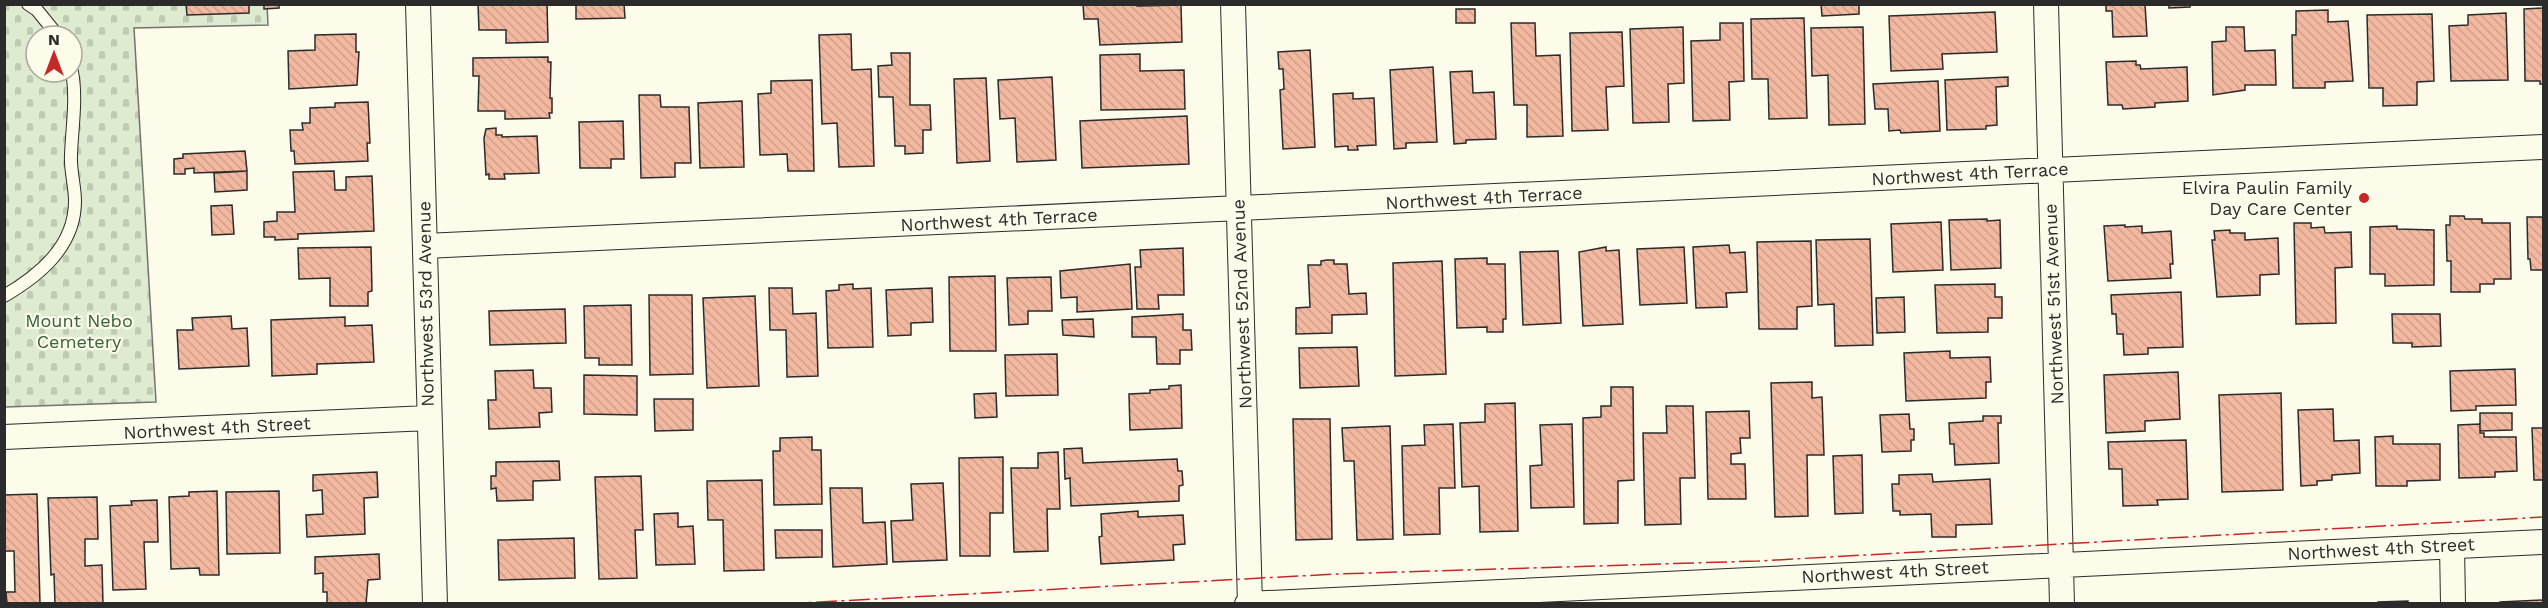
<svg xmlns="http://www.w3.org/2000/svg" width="2548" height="608" font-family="'Work Sans',sans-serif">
<defs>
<pattern id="cemetery-stones" width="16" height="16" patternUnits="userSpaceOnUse" patternTransform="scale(1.5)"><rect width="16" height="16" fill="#deebd1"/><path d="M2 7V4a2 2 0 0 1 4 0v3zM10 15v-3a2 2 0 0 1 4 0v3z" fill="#bfcab4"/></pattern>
<pattern id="building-back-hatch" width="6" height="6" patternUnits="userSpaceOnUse" patternTransform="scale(1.5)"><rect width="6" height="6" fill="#f2b8a0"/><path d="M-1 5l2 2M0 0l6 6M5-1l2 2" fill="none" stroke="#d09e8a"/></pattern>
</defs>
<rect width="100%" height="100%" fill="#fdfbea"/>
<path fill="url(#cemetery-stones)" stroke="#74746e" stroke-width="1.5" fill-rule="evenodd" d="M4,5h263l1,20 -134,3 22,374 -151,5zM36,36h36v36h-36z"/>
<path fill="url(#building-back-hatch)" stroke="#2b2b2b" stroke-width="1.5" d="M186,4h63v9l-62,2z
M264,4h26l-11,1v3l-15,1z
M478,4h69l1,38 -42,1v-13h-27z
M576,4h48l1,14 -49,1z
M1083,4h54v2l44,-1 1,37 -82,3 -2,-26h-14z
M1821,4h38v10l-37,2z
M2106,4h39l2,32 -34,1 -1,-26h-6z
M2169,4h21v3l-21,1z
M2544,8v76h-4v-3h-15l-1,-72z
M1456,9h19v14h-19z
M2328,10v12l20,-1 5,60 -28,1v6h-32l-1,-53h4v-24z
M1995,12l2,40 -55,2 1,15 -52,2 -2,-55z
M2506,13l2,67 -57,1 -2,-55 19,-1v-10z
M2432,14l2,67 -17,1v23l-34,1v-18h-14l-2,-73z
M1804,18l3,100 -38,1 -1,-40h-16l-1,-60z
M1511,23h24l1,33 24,-1 3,81 -36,1v-32h-13z
M1720,23h23l1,58 -15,1 1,38 -37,1 -2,-80 29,-1z
M1683,27l1,56 -16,1 1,38 -36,1 -3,-94z
M1863,27l2,97 -36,1 -1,-50 -16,1 -1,-48z
M2226,27h18l1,24 30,-1 1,35h-31v5l-32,5 -1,-53 14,-1z
M1622,32l2,54 -18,1 2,43 -36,1 -2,-98z
M356,34v18h3l-2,33 -68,4 -1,-38 27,-1v-15z
M851,34l1,36 19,-1 3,97 -35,1 -2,-44 -15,1 -3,-89z
M1310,50l5,97 -32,2 -3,-59 4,-1 -1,-20h-4l-1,-17z
M891,53h19v52h20l1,25h-8v23l-18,1v-8h-10l-2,-49h-14l-1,-31 14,-1z
M1140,54v17l44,-1 1,39 -84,1 -1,-55z
M548,57v5h3l-1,36h2v15h-3l1,5 -45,1v-8h-27l1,-35h-6v-18z
M2136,61v4h4l1,4 46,-2 1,34 -33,2v4l-32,2 -1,-4h-14l-2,-43z
M1433,67l4,75 -31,1v5l-12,1 -4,-79z
M1472,71l1,22 21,-1 2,47 -30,1v3l-12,1 -4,-72z
M1052,77l4,83 -39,2 -2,-44 -15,1 -2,-39z
M2008,77v9l-12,1 1,38 -11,1v3l-39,1 -2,-50z
M986,78l4,83 -33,2 -3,-84z
M812,80l2,91h-26l-1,-17 -27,1 -2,-61 13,-1v-12z
M1938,81l2,50 -39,2 -1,-3 -11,1 -1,-22h-13l-2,-25z
M1353,93v6l21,-1 2,47 -19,1 1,4h-10v-4l-13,1 -2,-53z
M639,95h21l1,12h28l2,56h-16v14l-34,1z
M742,101l2,66 -44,1 -2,-65z
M368,102l2,41h-3l1,18 -73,3 -1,-13h-3l-1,-21h13l-1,-7h8v-15l25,-1v-4z
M1187,116l2,48 -107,4 -2,-47z
M623,121l1,38h-13v9h-31l-1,-46z
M496,128v7h6v2l35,-1 2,37 -35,1 1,5h-16v-5l-3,1 -2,-37 2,-9z
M245,151l2,20 -53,2v-5l-9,1v5h-11v-15l9,-1v-4z
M247,171v19l-32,2 -1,-19z
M334,171l1,19h11v-13l26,-1 2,55 -76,3v5l-23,1v-3h-11v-15l13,-1v-9h18l-2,-40z
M232,205l2,29 -22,1 -1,-29z
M2450,216h14l1,3h17v4h28l1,56h-17v5h-14v8h-29v-31h-4l-1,-36h4z
M2527,217h17v53h-13l-1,-11h-2z
M1987,219v2l13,-1 1,48 -50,2 -2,-50z
M1941,222l2,48 -50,2 -2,-48z
M2294,223h17v5l13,-1 1,6 26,-1 1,35 -17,1 1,55 -40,1z
M2125,225v2l17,-1v7l29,-2 2,33h-3l1,14 -63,3 -4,-55z
M2397,226v3l37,1v55l-49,1v-12h-15v-47z
M2230,230v3h15v7l33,-2 1,36 -19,1v20l-43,2 -5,-57h3l-1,-9z
M1870,239l3,106 -38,1 -1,-42 -16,1 -2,-65z
M1811,241l1,65 -15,1v22h-38l-2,-87z
M1729,245l1,8 15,-1 2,40 -21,1 1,14 -31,1 -3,-61z
M371,247l1,44 -4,1v14h-38v-28l-31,1 -1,-31z
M1606,247v4l13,-1 4,74 -40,2 -4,-74z
M1684,247l3,56 -47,2 -3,-56z
M1183,248l1,47h-26l1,14h-22l-2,-42h6l-1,-17z
M1558,251l3,72 -38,2 -3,-73z
M1487,258v6h18l1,55h-3v13h-16v-5l-30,1 -2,-69z
M1327,260h7v4h13l2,30 17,-1 1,21 -35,1v18l-36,1v-26l14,-1 -2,-42h13v-4z
M1442,261l4,113 -51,2 -2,-113z
M1130,264l2,45 -55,3v-15l-16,1 -1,-27z
M995,276l1,75h-46l-1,-74z
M1051,277l1,34h-24v13l-19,1 -2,-47z
M853,284v5l18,-1 2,59 -45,1 -2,-57 13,-1v-5z
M1995,284v13h7v21h-14v14l-51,1 -2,-48z
M769,288h23l1,26 23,-1 2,63 -31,1 -1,-47h-16z
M932,288l1,34 -22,1v12l-23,1 -2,-46z
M2181,292l2,55 -35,1v6l-24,1 -1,-21h-6l-1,-20h-4l-1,-19z
M649,295h43l1,79 -43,1z
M755,296l4,90 -52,2 -4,-90z
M1904,297l1,35 -28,1 -1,-35z
M631,305l1,60h-33v-7h-14l-1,-52z
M565,309l1,34 -76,2 -1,-34z
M1183,314v16h8l1,20h-12v14h-23l-1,-27h-24v-20z
M2392,314h48l1,32 -29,1v-4h-19z
M231,316l1,13 15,-1 2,38 -70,3 -2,-39h16l-1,-12z
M345,317v9l27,-1 2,37 -57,2v10l-45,2 -1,-56z
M1093,319l1,18 -31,-2 -1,-15z
M1357,347l2,39 -59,2 -1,-40z
M1950,351v7l40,-1 1,25h-5v16l-80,3 -2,-48z
M1057,354l1,41 -52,1 -1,-41z
M2515,369l1,36 -40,1v4l-25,1 -1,-40z
M533,370l1,18h17l1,24 -13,1 1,14 -51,2 -1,-29h8l-1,-29z
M2178,372l2,47 -35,2v10l-39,2 -2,-58z
M584,375l53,1v39l-53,-1z
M1812,382v16l10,-1 2,58h-17l1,61 -33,1 -4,-134z
M1181,385l1,43 -52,2 -1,-36 21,-1v-3l19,-1v-3z
M1611,387h22l1,93 -16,1v42l-34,1 -1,-106 18,-1v-11h10z
M996,393l1,24 -22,1 -1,-24z
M2281,393l2,97 -61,2 -3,-97z
M654,399h39v31l-38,1z
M1515,403l3,128 -38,1 -1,-46 -17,1 -2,-64 25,-1v-18z
M1666,406h27l2,72h-15l1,46 -36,1 -2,-92h24z
M2333,409l1,32 25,-1 1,33 -28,2v5l-15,1v4l-16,1 -3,-76z
M1749,411l1,27h-10l1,15 -10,1v10h14l1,35h-38l-2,-87z
M2480,413h32v17l-32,1z
M1909,414l1,15h4v11h-3v11l-29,1 -2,-37z
M1983,416h18v7h-3l1,40 -44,2 -1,-21h-4l-1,-21 34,-2z
M1293,419h37l2,120 -36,1z
M1453,424l2,64h-16l1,46 -36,1 -2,-89 23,-1 -1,-20z
M1572,424l2,83 -43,1 -1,-42 12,-1 -2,-40z
M2480,424v9h4v4h32l1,34 -22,1v5l-36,1 -1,-53z
M1390,426l3,113 -36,1 -3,-79h-10l-2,-33z
M2532,428h12v52h-10z
M2393,436v8h47v36l-33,1v5h-31l-1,-49z
M812,437v13h9l1,54 -48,1 -1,-54h7v-13z
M2186,440l2,59 -31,1 1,5 -35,1 -1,-37h-13l-1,-27z
M1082,448l1,15 94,-4 1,12h4l1,14 -4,1v15l-108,5 -1,-28 -5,1 -1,-30z
M1058,452l2,57h-13l1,42 -34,1 -3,-84h27v-15z
M1862,455l1,58 -28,1 -2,-58z
M1003,457v56h-13v43h-30l-1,-98z
M559,461l1,19 -27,1v19l-36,1 -1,-13 -5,1v-13h5v-14z
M377,472l1,25 -14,1 1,36 -58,3 -1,-22 17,-1 -1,-24 -9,1v-16z
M1932,474l1,8 57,-3 2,45 -36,1v12h-24l-1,-23 -31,1v-4h-7l-1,-27h7v-9z
M641,476l2,54h-8l2,48 -38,1 -4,-102z
M762,480l2,90 -40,1 -1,-51h-15l-1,-39z
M943,483l4,77 -54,2 -2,-41 22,-1 -2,-36z
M830,488h32l1,35 22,-1 2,42 -54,3z
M217,491l2,84h-19l-1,-7 -28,1 -2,-72 20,-1v-4z
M279,491l1,62 -53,1 -1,-62z
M37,494l3,110h-33l-1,-12h9l-1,-41h-10v-56z
M97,497l1,42h-13v27l17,-1 1,39h-48l-1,-30 -3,1 -3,-77z
M157,500l1,42h-14l2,47 -33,1 -3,-84 22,-1 -1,-4z
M1138,511v6l45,-2 2,29 -12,1 1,15 -73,4 -2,-27 3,-1 -1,-22z
M678,513v14l15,-1 2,38 -39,1 -2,-51z
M775,530h47v27l-46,1z
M574,538l1,40 -76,2 -1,-40z
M379,554l1,25 -12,1 -2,24h-39v-12h-4v-19l-8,1v-17z
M2544,600v4h-44v-2z
M2408,601v3h-30v-2z"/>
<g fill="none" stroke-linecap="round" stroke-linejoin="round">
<g stroke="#2b2b2b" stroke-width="14">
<path id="lane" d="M28,4l9,6 21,26
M4,296c36,-21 71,-50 71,-95 0,-15 -5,-31 -4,-46 1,-27 6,-57 1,-83"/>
</g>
<g stroke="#2b2b2b" stroke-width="26">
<path id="street" d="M418,4l17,600
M1233,4l17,600
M2046,4l16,600
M425,246l2119,-99
M4,437l425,-19
M2452,546l1,58
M1247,604l1297,-62"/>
</g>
<use href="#lane" stroke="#fdfbea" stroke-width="12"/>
<use href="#street" stroke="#fdfbea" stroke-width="24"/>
<path stroke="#c62828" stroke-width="1.5" stroke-dasharray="21 4.5 3 4.5" stroke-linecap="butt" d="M783,604l553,-30 422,-13 786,-44"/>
</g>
<circle fill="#c62828" stroke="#fdfbea" stroke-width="2" cx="2364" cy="198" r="6"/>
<g text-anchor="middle" stroke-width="4.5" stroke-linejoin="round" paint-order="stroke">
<g font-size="18" fill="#2b2b2b" stroke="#fdfbea">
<text transform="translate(1970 174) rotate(-3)" y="6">Northwest 4th Terrace</text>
<text transform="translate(1484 198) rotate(-3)" y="6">Northwest 4th Terrace</text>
<text transform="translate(999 220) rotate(-3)" y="6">Northwest 4th Terrace</text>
<text transform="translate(426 304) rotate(-91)" y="6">Northwest 53rd Avenue</text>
<text transform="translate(1242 304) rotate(-92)" y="6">Northwest 52nd Avenue</text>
<text transform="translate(2054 304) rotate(-92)" y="6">Northwest 51st Avenue</text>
<text transform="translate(217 428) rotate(-3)" y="6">Northwest 4th Street</text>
<text transform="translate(2381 549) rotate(-3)" y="6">Northwest 4th Street</text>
<text transform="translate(1895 572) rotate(-3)" y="6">Northwest 4th Street</text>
</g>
<g font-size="18" fill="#2b2b2b" stroke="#fdfbea" text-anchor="end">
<text x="2352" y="194">Elvira Paulin Family<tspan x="2352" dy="21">Day Care Center</tspan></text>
</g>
<g font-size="18" fill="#34623c" stroke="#fdfbea">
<text x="79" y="327">Mount Nebo<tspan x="79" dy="21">Cemetery</tspan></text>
</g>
</g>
<rect width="2548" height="608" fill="none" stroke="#2b2b2b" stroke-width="12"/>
<g transform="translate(54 54)"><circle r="28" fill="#fdfbea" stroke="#a9a89e" stroke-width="1.5"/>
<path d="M0-4.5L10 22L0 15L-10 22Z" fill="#c62828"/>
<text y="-9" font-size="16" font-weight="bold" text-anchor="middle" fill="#2b2b2b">N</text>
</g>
</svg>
